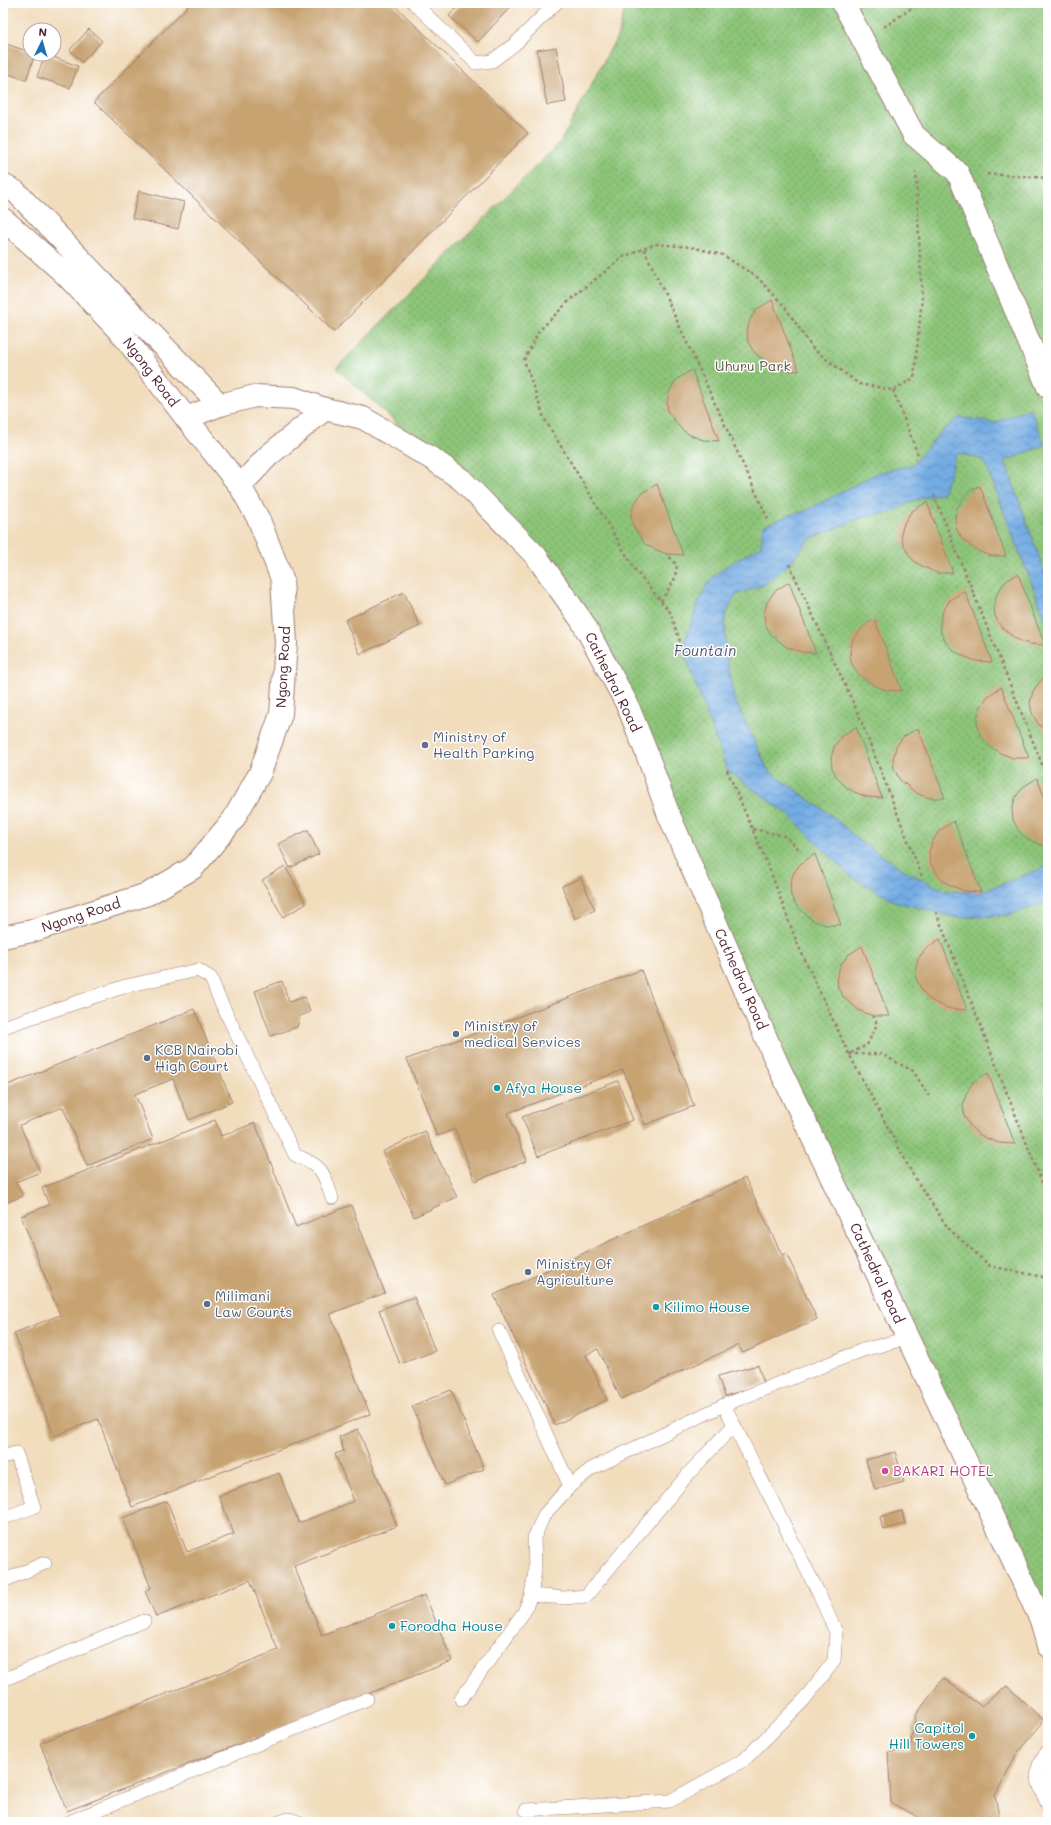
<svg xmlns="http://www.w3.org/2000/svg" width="1051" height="1825" font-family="Mali,sans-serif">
<defs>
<pattern id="grass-dots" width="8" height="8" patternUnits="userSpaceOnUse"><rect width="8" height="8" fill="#8cc478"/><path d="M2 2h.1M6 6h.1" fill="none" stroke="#749f63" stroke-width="1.8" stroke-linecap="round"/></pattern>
<pattern id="water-waves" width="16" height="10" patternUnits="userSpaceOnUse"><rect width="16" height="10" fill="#73ace3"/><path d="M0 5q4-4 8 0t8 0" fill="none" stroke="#608bb8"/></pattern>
</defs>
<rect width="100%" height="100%" fill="#fff"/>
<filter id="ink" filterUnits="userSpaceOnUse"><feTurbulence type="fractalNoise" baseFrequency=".025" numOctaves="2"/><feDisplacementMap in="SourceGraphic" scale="8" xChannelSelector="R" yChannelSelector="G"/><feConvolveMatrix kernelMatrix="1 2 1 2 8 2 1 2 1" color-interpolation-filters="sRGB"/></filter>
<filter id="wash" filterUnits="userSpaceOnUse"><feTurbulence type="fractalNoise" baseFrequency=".012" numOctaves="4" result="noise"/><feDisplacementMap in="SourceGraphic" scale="16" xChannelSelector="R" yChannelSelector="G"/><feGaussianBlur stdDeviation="0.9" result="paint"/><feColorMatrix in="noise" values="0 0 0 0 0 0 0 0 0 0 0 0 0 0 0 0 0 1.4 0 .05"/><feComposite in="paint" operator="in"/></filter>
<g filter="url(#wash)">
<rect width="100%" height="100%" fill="#f1dcbc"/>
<path fill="url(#grass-dots)" stroke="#6b7252" d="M626,3h422v1643l-466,-1025 -104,-124 -142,-129 225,-227 58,-108z"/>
<path fill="url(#water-waves)" stroke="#5e6687" d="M1030,408l15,37 -40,16 43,121v44l-64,-166 -27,-7 -14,40 -28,7 -20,11 -37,8 -48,20 -21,25 -24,20 -29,11 -11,21 1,37 8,45 34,72 68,49 22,21 51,33 37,18 35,1 67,-26v36l-39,13 -52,3 -63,-17 -44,-25 -62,-62 -61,-44 -45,-123c8,-17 19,-60 32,-71 13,-12 32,-21 47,-30l2,-20 29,-12 14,-3 71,-38 35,-8 29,-33 19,-15 35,6z"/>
<g id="blocks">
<path fill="#c7a372" d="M191,3h159l2,2 1,-2h39l136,130 -194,199 -240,-230z
M461,3h53l-36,39 -29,-26z
M89,29l13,12 -20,21 -12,-12z
M3,43l27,9v2h5l-9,26 -23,-8z
M556,47l10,55 -19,3 -10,-55z
M45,54l33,12 -8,22 -33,-11z
M139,191l45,11 -6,27 -46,-11z
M772,300l27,71 -16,-1 -13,-5 -16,-13 -6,-10 -1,-11 3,-11 7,-11z
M692,370l27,71 -16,-1 -13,-5 -9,-6 -13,-17 -1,-10 3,-12 7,-11z
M657,484l26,71 -16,-1 -13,-5 -9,-5 -12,-18 -2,-10 3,-12 8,-11z
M980,486l26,70h-15l-13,-5 -16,-12 -6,-11 -1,-11 3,-11 8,-11 8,-7z
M927,502l26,71h-16l-13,-6 -9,-5 -6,-7 -6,-11 -2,-10 3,-11 8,-12z
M1018,574l27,71 -16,-1 -13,-5 -15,-12 -6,-11 -1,-10 3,-12 7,-11 8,-6z
M789,582l27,71 -16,-1 -13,-5 -16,-12 -6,-11 -1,-10 3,-12 8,-11z
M965,591l27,71 -16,-1 -13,-5 -9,-5 -7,-7 -6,-11 -1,-10 3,-12 7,-11z
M404,592l16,34 -60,28 -15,-34z
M875,620l27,71 -16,-1 -13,-5 -16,-12 -6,-11 -1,-11 3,-11 8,-11 8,-7z
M1048,674v59l-10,-9 -6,-11 -2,-10 3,-12 8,-11z
M1001,687l28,71h-16l-13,-5 -9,-6 -7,-7 -6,-10 -1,-11 3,-11 7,-11z
M856,727l26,71 -15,-1 -13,-5 -9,-6 -7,-7 -6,-11 -1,-10 3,-11 7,-11z
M918,728l27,70h-16l-13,-5 -16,-13 -6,-11 -1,-10 3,-12 7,-10z
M1037,778l11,29v41l-22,-10 -7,-7 -6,-11 -1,-10 3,-12 8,-11z
M954,821l27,71 -16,-1 -13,-5 -9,-5 -13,-18 -1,-10 3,-11 7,-11z
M308,830l11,24 -29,14 -12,-24z
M815,854l26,71h-16l-13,-5 -15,-13 -6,-11 -1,-10 3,-12 7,-10z
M285,866l21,38 -23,13 -21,-37z
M581,878l14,32 -20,9 -13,-33z
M940,939l27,71 -16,-1 -13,-5 -9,-5 -6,-7 -6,-11 -2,-10 3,-12 8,-11z
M862,946l27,70h-16l-13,-5 -16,-13 -6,-10 -1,-11 3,-11 8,-11z
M641,970l53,136 -49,19 -22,-55 -115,43 19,48 -52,20 -20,-52 -18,7 -30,-77z
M282,981l7,21 16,-5 5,15 -10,4 -3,11 -26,9 -16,-45z
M194,1009l38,93 -43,18 -16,-41 -38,15 18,45 -66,27 -24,-59 -43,18 20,47 -24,10 7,14 -20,8v-117z
M988,1073l27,71 -16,-1 -13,-5 -9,-5 -7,-7 -6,-11 -1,-10 3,-11 7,-12z
M618,1081l15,39 -95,36 -16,-39z
M215,1120l6,16 34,-13 41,104 55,-22 34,88 -55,21 40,100 -238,93 -34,-88 -44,17 -40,-103 46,-18 -39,-99 28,-11 -7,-17z
M425,1131l32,66 -43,20 -32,-65z
M745,1178l37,77 4,-2 31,66 -74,34 -5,-8 -117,54 -23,-50 -12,6 21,45 -52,25 -61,-130z
M414,1297l21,54 -35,13 -21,-54z
M758,1365l6,19 -39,12 -7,-20z
M451,1390l33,79 -39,16 -33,-79z
M358,1429l39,97 -103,40 28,69 103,-40 27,66 -385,150 -27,-68 238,-93 -28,-70 -94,37 -11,-26 6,-3 -28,-70 44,-17 20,51 47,-18 -15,-38 60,-23 20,50 55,-22 -19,-47 9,-3 -5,-14z
M895,1452l9,30 -29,8 -9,-30z
M902,1511l3,13 -22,6 -3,-13z
M943,1678l38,28 26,-20 37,35 -27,32 -22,43 5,26h-72l-37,-19 -3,-51 21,-1 7,-36z"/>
</g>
</g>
<g filter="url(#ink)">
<use href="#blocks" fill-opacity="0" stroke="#9e7e74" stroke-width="1"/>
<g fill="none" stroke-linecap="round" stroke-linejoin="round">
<g stroke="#9e7e74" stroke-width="14">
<path id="lane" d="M414,3l62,60 16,-2 23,-17 41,-41
M3,1027l123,-41 72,-16 13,8 7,18 77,159c28,11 28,16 37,43
M499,1331l71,155
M3,1457l13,-4 18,54 -31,11
M3,1581l42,-18
M531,1595l33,3 22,-2 104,-124 44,-47
M3,1680l141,-59
M461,1699l63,-87 7,-17 4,-24 -1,-33 10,-23 26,-29 21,-17 133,-64 139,-55 45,-12
M1048,1751c-19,21 -9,32 0,55
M526,1810l144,-9 74,-41 59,-59 31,-40 2,-29 -18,-40 -94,-187
M69,1822l298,-123
M279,1822l10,-3 9,3"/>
</g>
<g stroke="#9e7e74" stroke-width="24">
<path id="street" d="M843,3l71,132 44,38 90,214
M186,418l34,-13 35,-9 39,2 31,11 38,9 71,42 28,20 74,76 46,65 45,83 20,50 21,59 109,250 230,484 34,73 7,26
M240,486l28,-30 57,-47"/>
</g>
<g stroke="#9e7e74" stroke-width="24">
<path id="secondary" d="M3,185l13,7 204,213
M3,219l61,54 59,62 63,83 54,68 19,34 23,59 4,64 -5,71 -21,59 -27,47 -40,48 -45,26 -116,37 -29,6"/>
</g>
<path stroke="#9e7e74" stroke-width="2.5" stroke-dasharray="3 3" stroke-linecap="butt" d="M884,27l35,-24
M987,174l61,4
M644,249l125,272
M893,390l25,65
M934,495l114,284
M789,564l69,149 65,166
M661,601l13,-20 3,-15 -10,-12
M682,647l-12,-35 -34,-41 -92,-153 -20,-58 15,-29 32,-32 52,-42 32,-13 36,3 32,8 35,23 27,29 28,42 46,35 34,6 21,-12 8,-79 -6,-127
M727,770l44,103 26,70 52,111 64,121 35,53 42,38 58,12
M753,829l32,7 16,15
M936,912l112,286
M851,1053l16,-8 10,-21 -4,-8
M849,1054h32l32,17 16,25"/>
<use href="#lane" stroke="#fff" stroke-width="13"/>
<use href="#street" stroke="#fff" stroke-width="22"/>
<use href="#secondary" stroke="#fff" stroke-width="22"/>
</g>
</g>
<g fill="#5c6f8a" stroke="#fff" stroke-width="1.5">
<circle cx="425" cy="745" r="4"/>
<circle cx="456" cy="1034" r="4"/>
<circle cx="147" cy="1058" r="4"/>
<circle cx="528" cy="1272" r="4"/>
<circle cx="207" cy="1304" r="4"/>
</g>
<g fill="#0f9aa8" stroke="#fff" stroke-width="1.5">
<circle cx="497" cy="1088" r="4"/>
<circle cx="656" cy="1307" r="4"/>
<circle cx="392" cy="1626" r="4"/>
<circle cx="972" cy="1736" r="4"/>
</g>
<circle fill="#d1479c" stroke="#fff" stroke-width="1.5" cx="885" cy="1471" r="4"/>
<g text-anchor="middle" stroke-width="3" stroke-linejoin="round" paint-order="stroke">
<g font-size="14" fill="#615946" stroke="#fff">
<text x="753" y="371">Uhuru Park</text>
</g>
<g font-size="14" fill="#4a1f2b" stroke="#fff">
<text transform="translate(151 372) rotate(53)" y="5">Ngong Road</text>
<text transform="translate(283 667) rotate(-87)" y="5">Ngong Road</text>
<text transform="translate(613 682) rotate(64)" y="5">Cathedral Road</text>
<text transform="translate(81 915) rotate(-18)" y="5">Ngong Road</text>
<text transform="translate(741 979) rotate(66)" y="5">Cathedral Road</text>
<text transform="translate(877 1273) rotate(65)" y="5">Cathedral Road</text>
</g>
<g font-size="14" fill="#4e5e75" stroke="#fff" text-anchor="start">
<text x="433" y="742">Ministry of<tspan x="433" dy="16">Health Parking</tspan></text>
<text x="464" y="1031">Ministry of<tspan x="464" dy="16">medical Services</tspan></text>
<text x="155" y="1055">KCB Nairobi<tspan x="155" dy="16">High Court</tspan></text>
<text x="536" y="1269">Ministry Of<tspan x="536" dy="16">Agriculture</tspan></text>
<text x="215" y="1301">Milimani<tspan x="215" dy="16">Law Courts</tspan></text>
</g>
<g font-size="14" fill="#0d838f" stroke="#fff" text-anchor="start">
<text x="505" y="1093">Afya House</text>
<text x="664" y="1312">Kilimo House</text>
<text x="400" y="1631">Forodha House</text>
<text x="964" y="1733" text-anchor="end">Capitol<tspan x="964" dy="16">Hill Towers</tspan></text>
</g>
<g font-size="14" fill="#b23c85" stroke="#fff" text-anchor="start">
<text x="893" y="1476">BAKARI HOTEL</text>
</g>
<g font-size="15" font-style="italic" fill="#5a5775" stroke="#fff">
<text x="705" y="656">Fountain</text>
</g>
</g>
<rect width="1051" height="1825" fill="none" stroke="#fff" stroke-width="16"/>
<g transform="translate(42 42) rotate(5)"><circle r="19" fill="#ffffff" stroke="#b7a5aa"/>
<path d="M0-3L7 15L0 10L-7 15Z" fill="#1f6fb2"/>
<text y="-6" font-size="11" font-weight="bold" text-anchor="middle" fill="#4a1f2b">N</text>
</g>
</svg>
